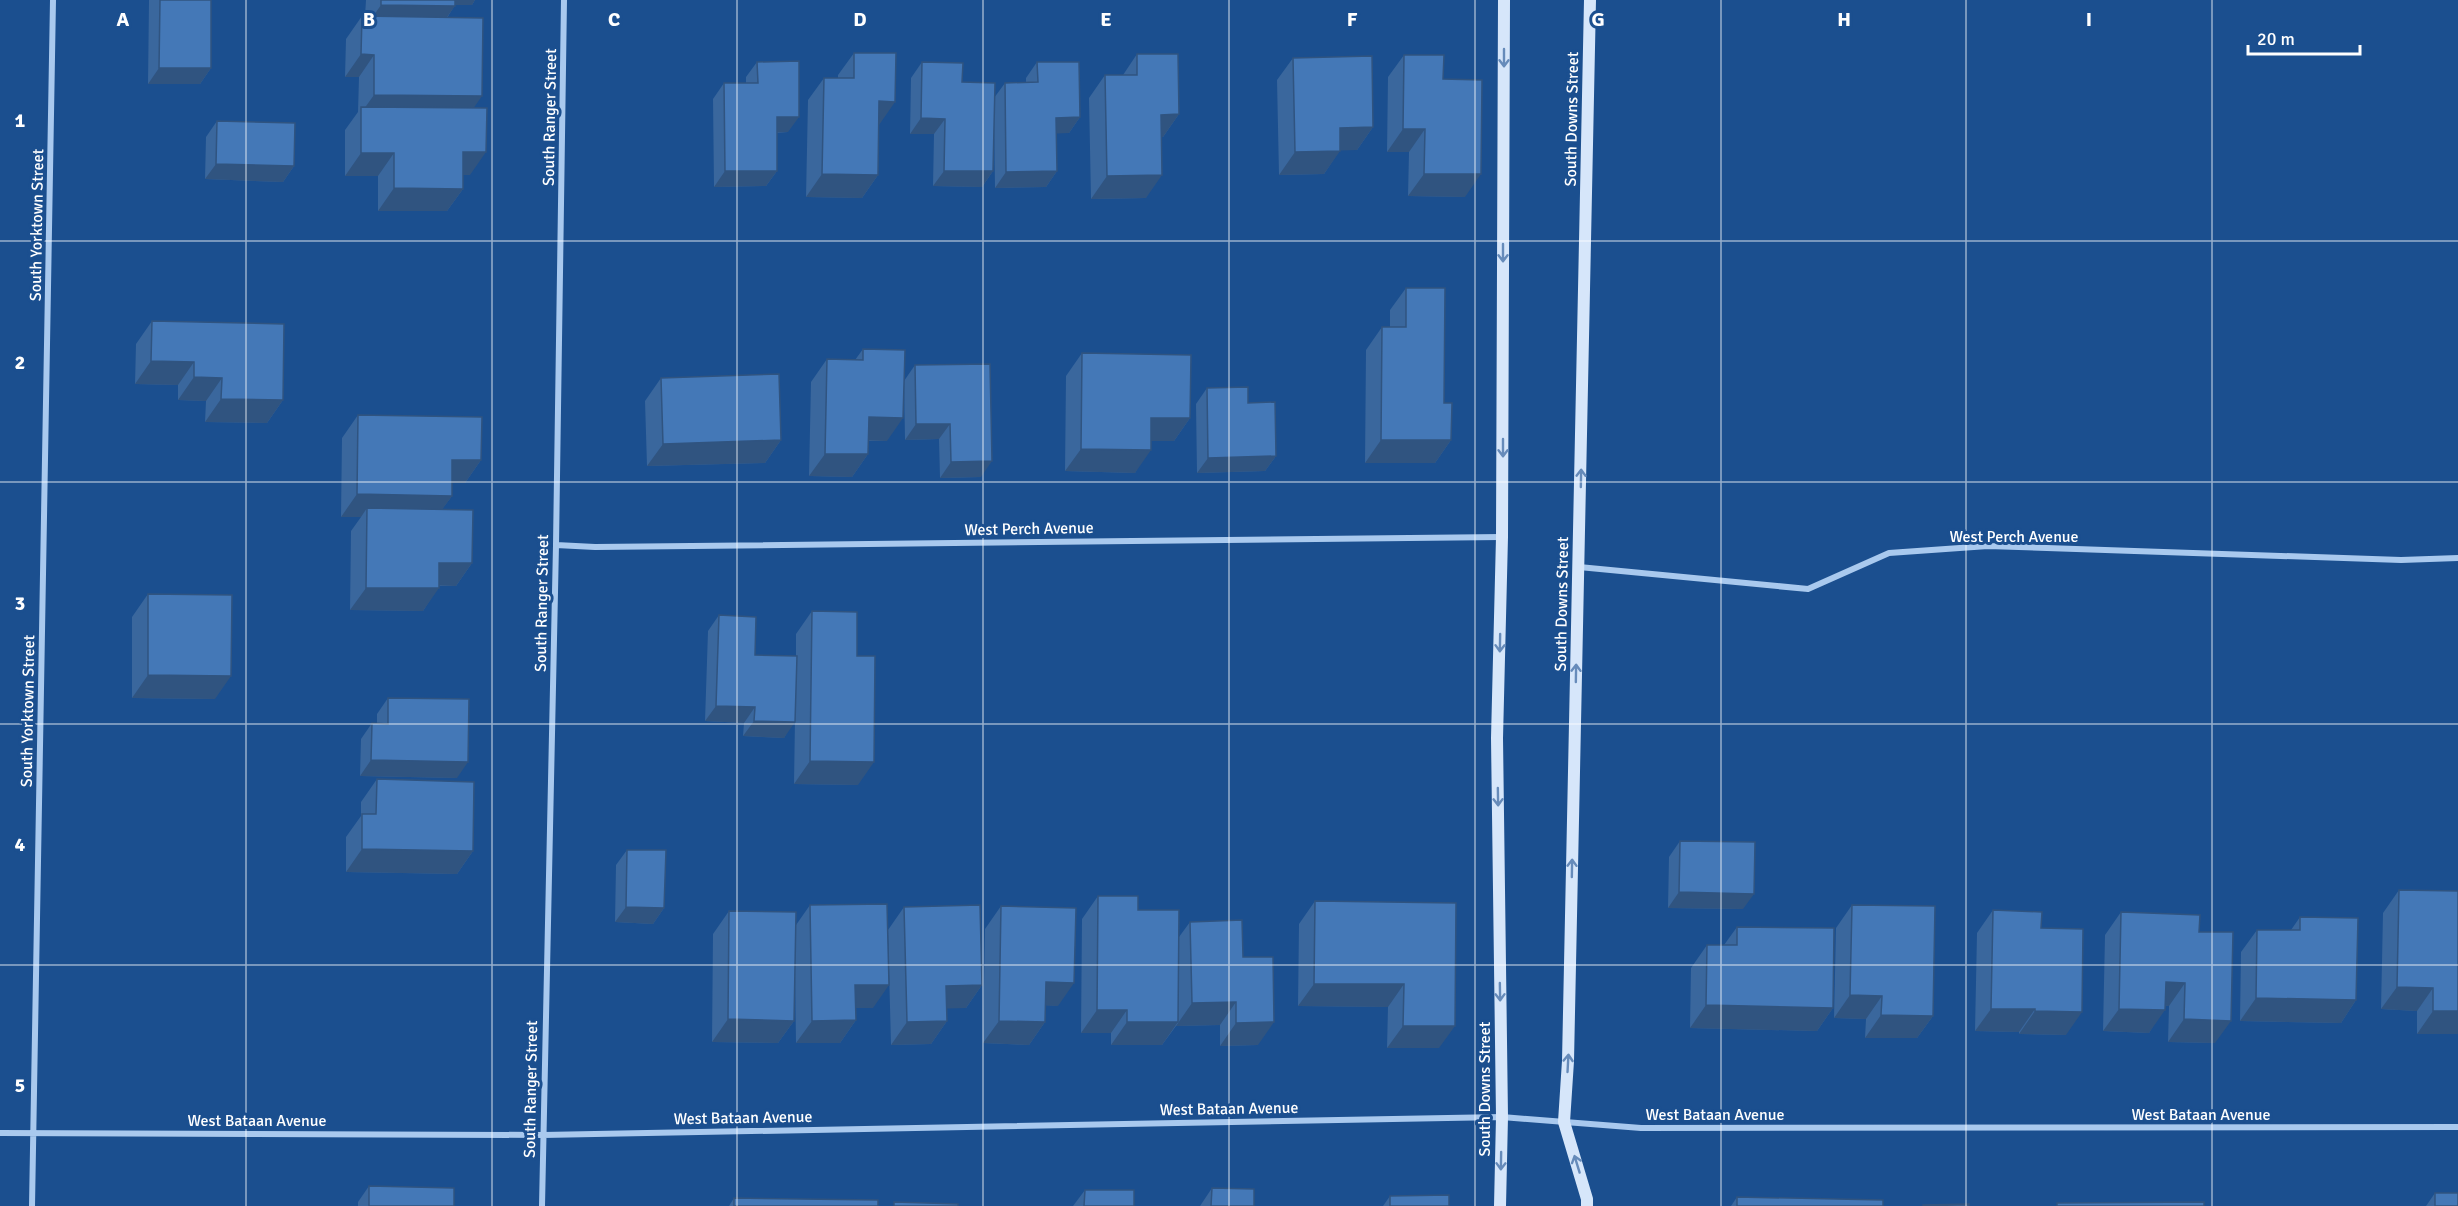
<svg xmlns="http://www.w3.org/2000/svg" width="2458" height="1206" font-family="Signika,sans-serif">
<rect width="100%" height="100%" fill="#1b4f8f"/>
<g fill="none" stroke-linecap="round" stroke-linejoin="round">
<path stroke="#a9c9ee" stroke-width="6" d="M556,545l39,2 907,-10
M1579,567l229,22 81,-36 99,-7 413,14 57,-2
M0,1133l543,2 959,-18 139,11 817,-1
M32,1206l21,-1206
M542,1206l14,-661 8,-545"/>
<path stroke="#d6e6fa" stroke-width="12" d="M1500,1206l2,-89 -5,-379 5,-201 2,-537
M1587,1206v-7l-23,-77 4,-61 22,-1061"/>
</g>
<path fill="#3a679d" d="M149,0h62v68l-11,16h-52z
M366,0h109l-3,5h-17l-8,13 27,90 -4,67h-7v14l-16,22h-69v-35h-33v-46l13,-18 1,-35h-14l1,-38 16,-23h3z
M854,53l25,72 -1,50 -16,23 -56,-1 2,-97 16,-22h14v-3z
M1137,54l42,60 -16,23h-1l-16,61 -55,1 -2,-101 16,-23h18z
M1404,55l61,142 -57,-1 1,-44h-22l1,-75z
M1293,58l80,69 -16,23h-17l-16,24 -45,1 -2,-95z
M757,62l31,70 -11,1v38l-11,15 -52,1 -1,-88 11,-16h22v-6z
M922,62l72,36 11,-15 21,-1v-4l11,-16 43,55 -11,16h-13l1,38 -11,16 -51,1 -1,-71 -1,54 -11,16 -49,-1 1,-52h-24l1,-56z
M217,121l77,45 -11,16 -78,-3 1,-42z
M1406,288l38,115 7,37 -16,23h-70l1,-113 16,-23h8v-17z
M152,321l131,79 -16,23 -62,-1 1,-21 -28,-1v-15l-43,-1 1,-40z
M863,349l24,92h-19v13l-16,23 -43,-1 2,-94 16,-23 28,1z
M1082,353l108,65 -16,23h-23l-16,32 -70,-2 1,-95z
M915,365l66,112 -41,1 -1,-39 -34,1 -1,-59z
M661,378l120,62 -16,23 -118,3 -2,-65z
M1207,388l41,15 28,53 -11,15 -68,2 -1,-69z
M358,415l123,45 -16,23h-13v13l-10,13 30,54 -16,23h-17l-16,25 -73,-1 1,-79 10,-14h-20l1,-79z
M148,594l67,105 -83,-1v-81z
M812,611l45,45 1,129 -64,-1 1,-66 -11,20 -41,-2 1,-13 -39,-2 3,-90 11,-16 36,40 41,1v-22z
M388,698l69,80 -97,-2 1,-37 11,-16h5v-9z
M377,779l96,72 -16,23 -111,-2v-35l15,-21v-14z
M1680,841l63,68 -75,-1 1,-51z
M627,850l37,58 -11,16 -38,-2 1,-57z
M2399,890l59,1v143h-41v-23l-36,-2 2,-96z
M1098,896l40,14 41,27 11,-15 53,35 15,88 -38,1v-21l-44,1 -14,19h-51v-12h-30l1,-114z
M1315,901l141,2 -17,145h-52l1,-41 -90,-1 1,-82z
M810,905l63,103h-17v12l-16,23h-44l-1,-70 -1,48 -16,22 -66,-1 1,-108 16,-23 67,14z
M1852,905l81,111 -16,22h-52l1,-19 -32,-1 2,-90z
M1001,906l57,100 -12,-1 -1,17 -16,23 -46,-2 2,-114z
M904,907l78,78 -16,23h-19v13l-16,23 -40,1 -3,-115z
M1993,910l48,18 25,107 -47,-1v-2l-44,-1 2,-98z
M2121,912l78,20 16,111 -47,-1 1,-36h-4l-16,27 -46,-2 2,-96z
M2300,917l56,83 -15,23 -101,-2 1,-69 16,-22h34z
M1737,927l96,81 -16,23 -127,-3 1,-60 16,-23h17z
M369,1186l85,20h-96v-4z
M1212,1188l42,18h-54z
M1085,1190l49,16h-61z
M2435,1193l23,13h-32z
M1390,1196l59,10h-66z
M1737,1197l146,9h-152z
M734,1198l144,8h-149z"/>
<path fill="#305480" d="M443,0h32l-3,5h-33z
M381,5l74,1 -16,22h-74z
M361,54l13,1 -15,22h-14z
M159,68h52l-11,16h-52z
M374,95l108,1 -16,23 -105,-6z
M879,101l16,1 -16,23 -16,-1z
M1179,114l-16,23h-18l16,-22z
M777,117h22l-11,15 -22,1z
M1080,117l-11,16 -24,1 11,-16z
M921,118l24,1 -11,15h-24z
M1373,127l-16,23 -33,1 16,-23z
M1403,129h22l-16,23h-22z
M1340,151l-16,23 -45,1 16,-23z
M463,152h23l-16,23h-23z
M361,153h33l-16,23h-33z
M216,164l78,2 -11,16 -78,-3z
M725,171h52l-11,15 -52,1z
M944,171h49l-11,16 -49,-1z
M1057,171l-11,16 -51,1 11,-16z
M822,174l56,1 -16,23 -56,-1z
M1424,174h57l-16,23 -57,-1z
M1162,175l-16,23 -55,1 16,-23z
M394,188l69,1 -16,22h-69z
M151,361l43,1 -16,23 -43,-1z
M194,377l28,1 -16,23 -28,-1z
M221,399l62,1 -16,23 -62,-1z
M869,417l34,1 -16,23 -34,-1z
M1151,418h39l-16,23h-39z
M916,424h34l-11,15 -34,1z
M781,440l-16,23 -118,3 16,-22z
M1381,440h70l-16,23h-70z
M1081,449l70,1 -16,23 -70,-2z
M825,454h43l-16,23 -43,-1z
M1276,456l-11,15 -68,2 11,-15z
M452,460h29l-16,23h-29z
M992,461l-11,16 -41,1 11,-16z
M357,494l95,2 -16,22 -69,-10 -6,9h-20z
M439,563h33l-16,23 -32,-1z
M366,588h73l-16,23 -73,-1z
M148,675l83,1 -16,23 -83,-1z
M716,706l39,1 -11,16 -39,-2z
M754,721l41,1 -11,16 -41,-2z
M371,760l97,2 -11,16 -97,-2z
M810,761l64,1 -16,23 -64,-1z
M362,849l111,2 -16,23 -111,-2z
M1679,892l75,2 -11,15 -75,-1z
M626,907l38,1 -11,16 -38,-2z
M1046,982l28,1 -16,23 -28,-1z
M2166,982l19,1 -16,23 -19,-1z
M1314,984h90l-16,23 -90,-1z
M855,985h34l-16,23h-34z
M982,985l-16,23 -36,1 16,-23z
M2397,987l36,1 -16,23 -36,-2z
M1850,995l32,1 -16,23 -32,-1z
M2256,998l100,2 -15,23 -101,-2z
M1236,1002l-16,23 -44,1 16,-23z
M1706,1005l127,3 -16,23 -127,-3z
M1991,1009h44l-16,23 -44,-1z
M2119,1009l46,1 -16,23 -46,-2z
M1097,1010h30l-16,23h-30z
M2035,1011l47,1 -16,23 -47,-1z
M2433,1011h25v23h-41z
M1881,1015l52,1 -16,22h-52z
M728,1019l66,2 -16,22 -66,-1z
M2184,1019l47,2 -16,22 -47,-1z
M856,1020l-16,23h-44l16,-22z
M947,1021l-16,23 -40,1 16,-23z
M999,1021l46,1 -16,23 -46,-2z
M1127,1022h51l-16,23h-51z
M1274,1022l-16,23 -38,1 16,-23z
M1403,1026h52l-16,22h-52z"/>
<path fill="#4478b7" stroke="#305480" stroke-width="1.5" d="M160,0h51v68h-52z
M381,0h74v6l-74,-1z
M362,16l121,2 -1,78 -108,-1v-40l-13,-1z
M854,53h42l-1,49 -16,-1 -1,74 -56,-1 2,-96h30z
M1137,54h41l1,60 -18,1 1,60 -55,1 -2,-101h32z
M1404,55h40l-1,24 39,1 -1,94h-57l1,-45h-22z
M1372,56l1,71 -33,1v23l-45,1 -2,-94z
M799,61v56h-22v54h-52l-1,-88h34l-1,-21z
M922,62l41,1 -1,19 33,1 -2,88h-49l1,-52 -24,-1z
M1037,62h42l1,55 -24,1 1,53 -51,1 -1,-89 33,-1z
M361,107l126,1 -1,44h-23v37l-69,-1v-35h-33z
M217,121l78,2 -1,43 -78,-2z
M1406,288h39l-1,115h8l-1,37h-70l1,-113h24z
M152,321l132,3 -1,76 -62,-1 1,-21 -28,-1v-15l-43,-1z
M863,349l42,1 -2,68 -34,-1 -1,37h-43l2,-95 36,1z
M1082,353l109,2 -1,63h-39v32l-70,-1z
M990,364l2,97 -41,1 -1,-38h-34l-1,-59z
M779,374l2,66 -118,4 -2,-66z
M1248,387v16l27,-1 1,54 -68,2 -1,-70z
M358,415l124,2 -1,43h-29v36l-95,-2z
M367,508l106,2 -1,53h-33v25h-73z
M148,594l84,1 -1,81 -83,-1z
M812,611l45,1v44h18l-1,106 -64,-1z
M719,615l37,2 -1,38 42,1 -2,66 -41,-1 1,-14 -39,-1z
M388,698l81,1 -1,63 -97,-2 1,-37 16,1z
M377,779l97,3 -1,69 -111,-2v-35h14z
M1680,841l75,1 -1,52 -75,-2z
M627,850h39l-2,58 -38,-1z
M2399,890l59,1v120h-25v-23l-36,-1z
M1098,896h40v14h41l-1,112h-51v-12h-30z
M1315,901l141,2 -1,123h-52l1,-42h-90z
M887,904l2,81h-34l1,35 -44,1 -2,-116z
M980,905l2,80 -36,1 1,35 -40,1 -3,-115z
M1852,905l83,1 -2,110 -52,-1 1,-19 -32,-1z
M1001,906l75,2 -2,75 -28,-1 -1,40 -46,-1z
M1993,910l49,2 -1,16 42,1 -1,83 -47,-1v-2h-44z
M729,911l67,1 -2,109 -66,-2z
M2121,912l79,3 -1,17h34l-2,89 -47,-2 1,-36 -19,-1 -1,28 -46,-1z
M2300,917l58,1 -2,82 -100,-2 1,-68h43z
M1242,920l1,37h30l1,65 -38,1v-21l-44,1 -2,-81z
M1737,927l97,1 -1,80 -127,-3 1,-60h30z
M369,1186l85,2v18h-85z
M1212,1188l42,1v17h-43z
M1085,1190h49v16h-50z
M2435,1193h23v13h-23z
M1449,1195v11h-59v-10z
M1737,1197l146,3v6h-146z
M734,1198l144,2v6h-144z
M894,1202l64,2v2h-64z
M2204,1202v4h-147v-3z
M1969,1204v2h-46v-1z"/>
<defs><path id="oneway-shaft" d="M-6 0H5M1.5-3L5.5 0L1.5 3" fill="none" stroke-width="1.6" stroke-linecap="round" stroke-linejoin="round" transform="scale(1.5)"/></defs>
<g stroke="#668bba">
<use href="#oneway-shaft" transform="translate(1504 58) rotate(90)"/>
<use href="#oneway-shaft" transform="translate(1503 253) rotate(90)"/>
<use href="#oneway-shaft" transform="translate(1503 448) rotate(90)"/>
<use href="#oneway-shaft" transform="translate(1581 478) rotate(-89)"/>
<use href="#oneway-shaft" transform="translate(1500 643) rotate(91)"/>
<use href="#oneway-shaft" transform="translate(1576 673) rotate(-89)"/>
<use href="#oneway-shaft" transform="translate(1498 797) rotate(89)"/>
<use href="#oneway-shaft" transform="translate(1572 868) rotate(-89)"/>
<use href="#oneway-shaft" transform="translate(1500 992) rotate(89)"/>
<use href="#oneway-shaft" transform="translate(1568 1063) rotate(-87)"/>
<use href="#oneway-shaft" transform="translate(1501 1161) rotate(91)"/>
<use href="#oneway-shaft" transform="translate(1577 1164) rotate(-107)"/>
</g>
<path fill="none" stroke="#fff" stroke-width="1.5" stroke-opacity="0.55" d="M246,0v1206M492,0v1206M737,0v1206M983,0v1206M1229,0v1206M1475,0v1206M1721,0v1206M1966,0v1206M2212,0v1206M0,241h2458M0,482h2458M0,724h2458M0,965h2458"/>
<g text-anchor="middle" stroke-width="6" stroke-linejoin="round" paint-order="stroke">
<g font-size="16" fill="#fff" stroke="#1b4f8f">
<text transform="translate(549 117) rotate(-89)" y="6">South Ranger Street</text>
<text transform="translate(1571 119) rotate(-89)" y="6">South Downs Street</text>
<text transform="translate(36 225) rotate(-89)" y="6">South Yorktown Street</text>
<text transform="translate(1029 528) rotate(-1)" y="6">West Perch Avenue</text>
<text x="2014" y="542">West Perch Avenue</text>
<text transform="translate(541 603) rotate(-89)" y="6">South Ranger Street</text>
<text transform="translate(1561 604) rotate(-89)" y="6">South Downs Street</text>
<text transform="translate(27 711) rotate(-89)" y="6">South Yorktown Street</text>
<text transform="translate(530 1089) rotate(-89)" y="6">South Ranger Street</text>
<text transform="translate(1484 1089) rotate(-90)" y="6">South Downs Street</text>
<text transform="translate(1229 1108) rotate(-1)" y="6">West Bataan Avenue</text>
<text x="1715" y="1120">West Bataan Avenue</text>
<text x="2201" y="1120">West Bataan Avenue</text>
<text transform="translate(743 1117) rotate(-1)" y="6">West Bataan Avenue</text>
<text x="257" y="1126">West Bataan Avenue</text>
</g>
</g>
<g font-size="20" text-anchor="middle" font-weight="bold" fill="#fff" stroke="#1b4f8f" stroke-width="6" stroke-linejoin="round" paint-order="stroke">
<text x="123" y="26">A</text>
<text x="369" y="26">B</text>
<text x="614" y="26">C</text>
<text x="860" y="26">D</text>
<text x="1106" y="26">E</text>
<text x="1352" y="26">F</text>
<text x="1598" y="26">G</text>
<text x="1844" y="26">H</text>
<text x="2089" y="26">I</text>
<text x="20" y="127">1</text>
<text x="20" y="369">2</text>
<text x="20" y="610">3</text>
<text x="20" y="851">4</text>
<text x="20" y="1092">5</text>
</g>
<path d="M2248 45v9h112v-9" fill="none" stroke="#ffffff" stroke-width="3"/>
<text x="2257" y="45" font-size="18" fill="#ffffff" stroke="#1b4f8f" stroke-width="4.5" paint-order="stroke">20 m</text>
</svg>
